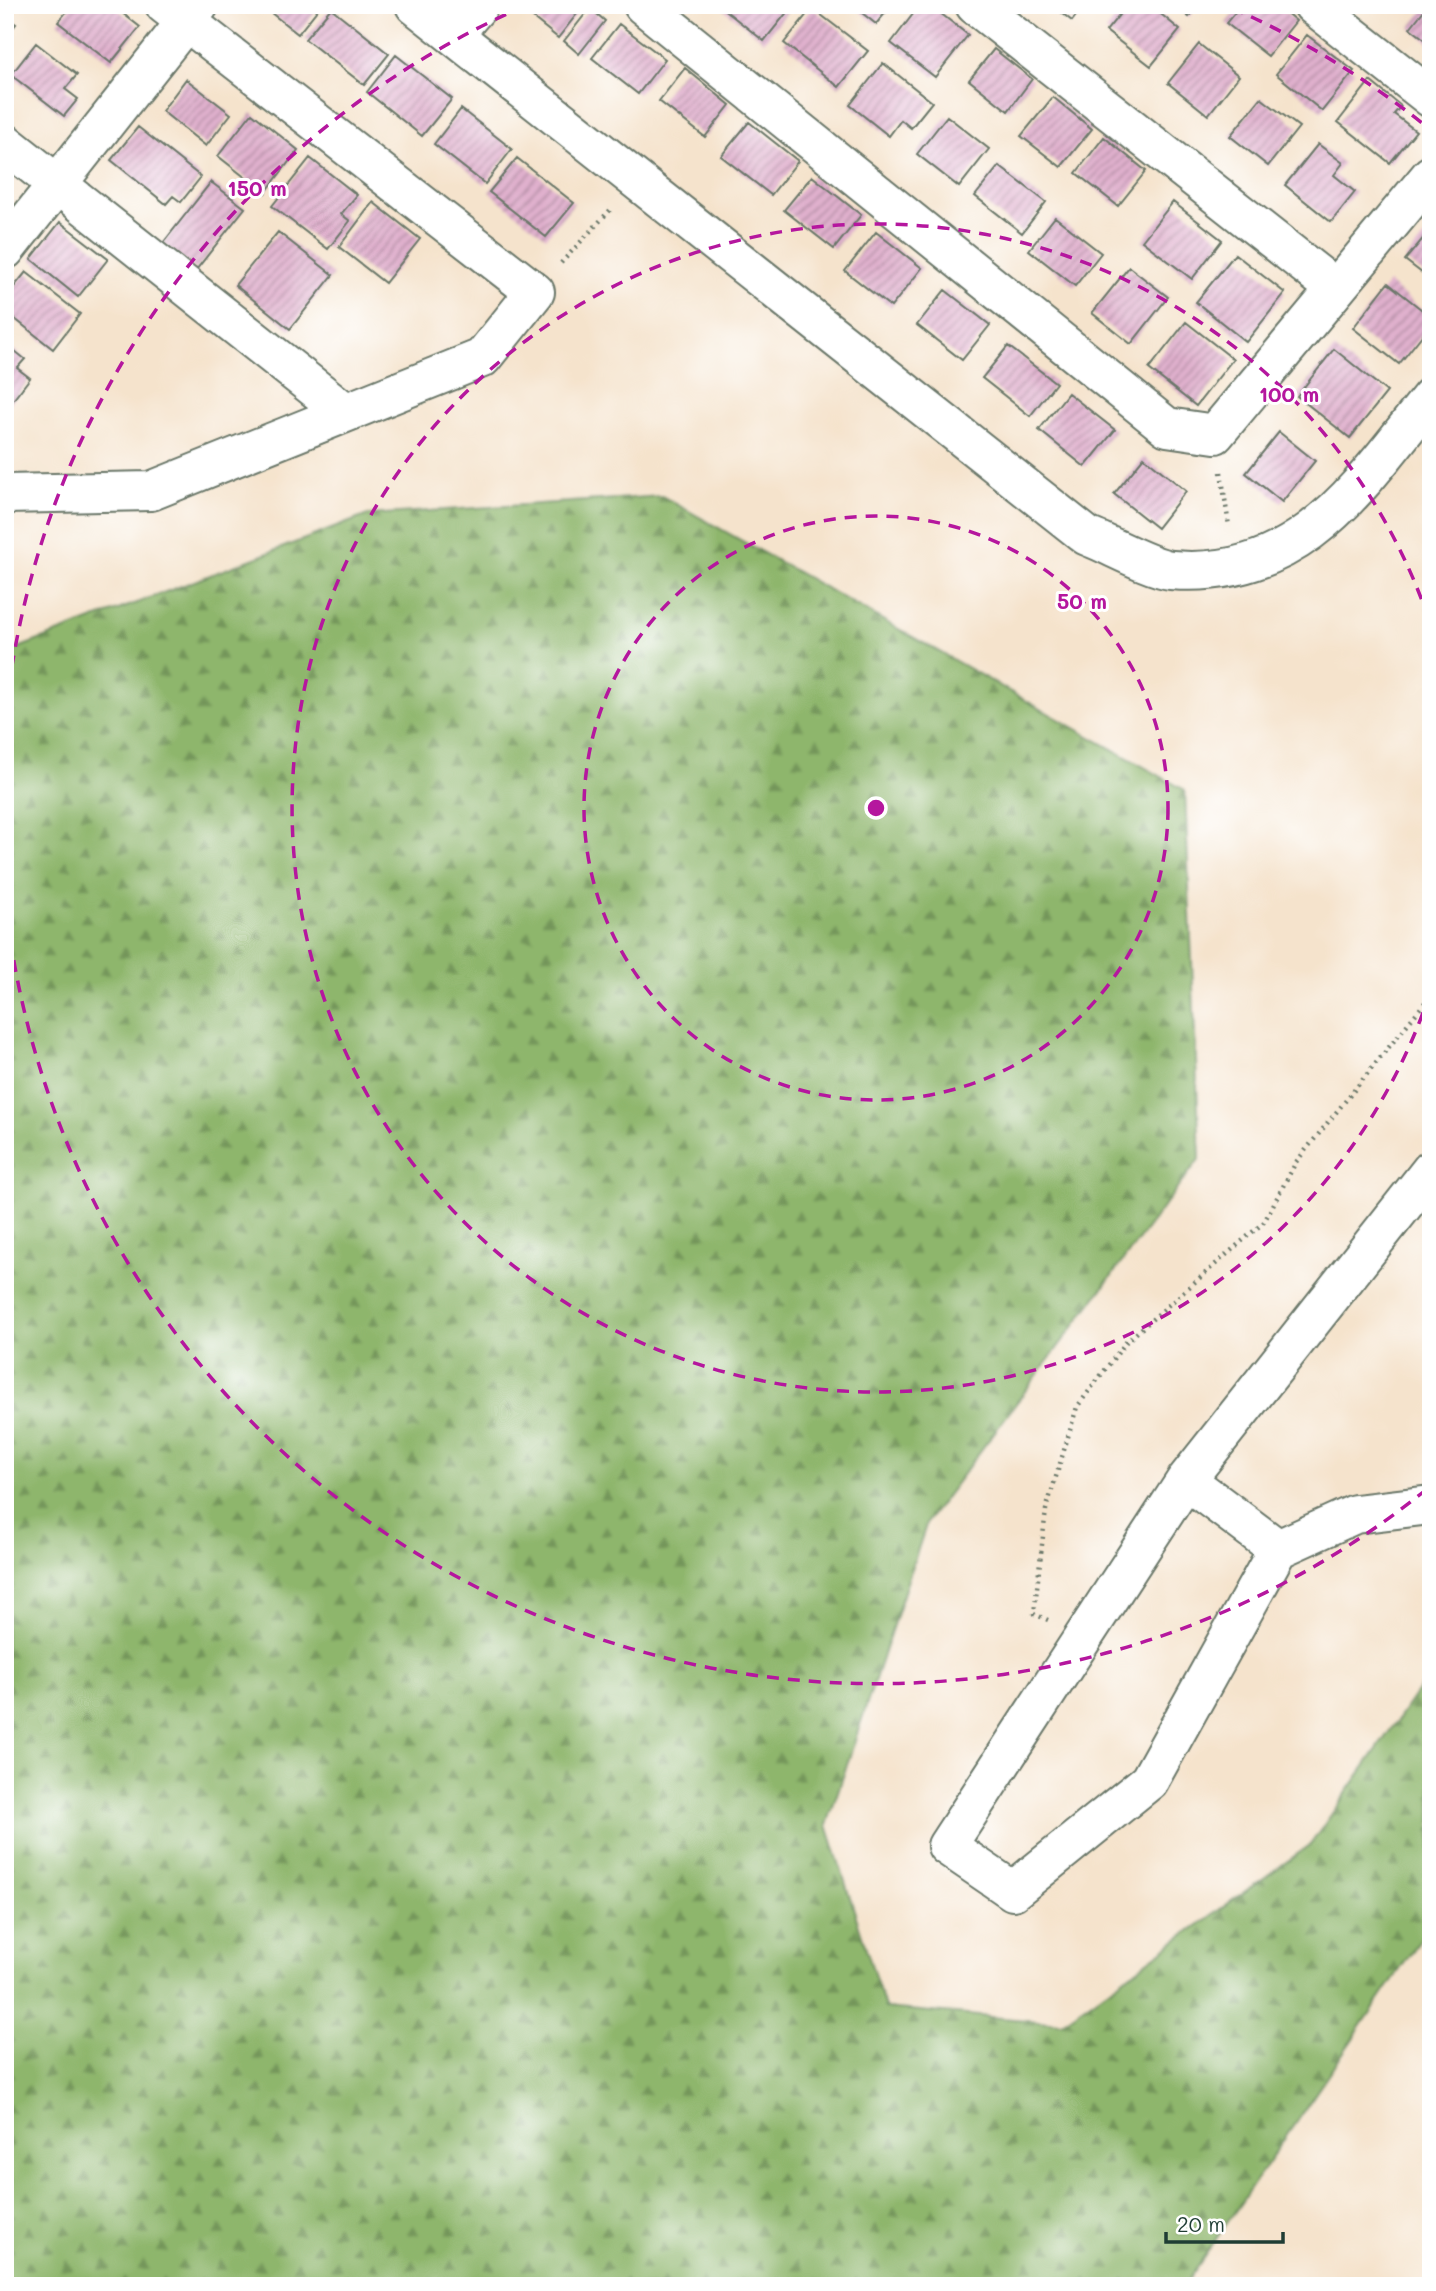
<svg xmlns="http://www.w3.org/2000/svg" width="1436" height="2291" font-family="Mali,sans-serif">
<defs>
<pattern id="forest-firs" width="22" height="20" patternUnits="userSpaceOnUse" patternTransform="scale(1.75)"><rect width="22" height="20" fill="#8eb66c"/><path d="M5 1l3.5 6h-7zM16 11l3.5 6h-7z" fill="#73955a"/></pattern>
<pattern id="building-hatch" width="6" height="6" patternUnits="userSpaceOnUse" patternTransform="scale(1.75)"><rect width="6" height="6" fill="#e0b0cd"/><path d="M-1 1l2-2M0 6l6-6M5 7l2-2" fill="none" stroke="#b590a7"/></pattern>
</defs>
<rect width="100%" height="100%" fill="#fff"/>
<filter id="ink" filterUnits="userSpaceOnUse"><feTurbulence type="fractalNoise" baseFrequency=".0143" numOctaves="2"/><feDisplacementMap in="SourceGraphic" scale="14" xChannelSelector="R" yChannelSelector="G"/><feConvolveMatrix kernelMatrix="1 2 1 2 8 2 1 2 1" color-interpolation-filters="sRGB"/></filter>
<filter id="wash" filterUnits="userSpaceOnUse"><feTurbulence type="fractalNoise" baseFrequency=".00686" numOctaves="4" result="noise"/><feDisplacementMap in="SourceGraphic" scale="28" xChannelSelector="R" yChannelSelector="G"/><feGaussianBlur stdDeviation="1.57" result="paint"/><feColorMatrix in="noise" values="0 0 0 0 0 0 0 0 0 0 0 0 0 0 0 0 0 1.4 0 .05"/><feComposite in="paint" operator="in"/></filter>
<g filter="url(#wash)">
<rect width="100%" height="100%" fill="#f5e3cc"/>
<path fill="url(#forest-firs)" stroke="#567a50" stroke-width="2" d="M662,496l523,294 15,368 -273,364 -100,303 58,183 176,15 249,-178 121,-173v252l-247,362h-1179v-1633l363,-138z"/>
<g id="blocks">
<path fill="url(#building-hatch)" d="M72,5h40l28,22 -29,36 -53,-41z
M261,5h60l-23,29z
M517,5h67l-26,33z
M725,5h68l-29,36 -42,-33z
M852,5h40l-16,19z
M920,5h10l38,30 -33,42 -44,-34z
M1052,5h32l-12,16z
M1127,5h23l30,25 -29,36 -45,-35z
M1174,5h25l-10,12z
M1241,5h36l19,16 -28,35 -42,-33z
M1428,5h3v39l-21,-16z
M331,8l58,46 -25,31 -59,-46z
M590,8l15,13 -26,33 -15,-13z
M812,8l56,43 -29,36 -55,-44z
M5,16l11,8 -11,14z
M619,24l46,35 -27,35 -46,-36z
M1307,35l47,36 -32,40 -46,-37z
M36,43l41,32 -12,14 13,10 -14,17 -53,-41z
M1199,44l40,32 -31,39 -40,-32z
M994,49l38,30 -24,32 -39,-31z
M396,55l56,44 -30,37 -55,-44z
M883,63l49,39 -21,26 -10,-8 -12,16 -39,-31z
M685,68l45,37 -25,32 -46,-36z
M186,79l45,35 -25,32 -44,-35z
M1370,81l31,25 -7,8 22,17 -26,32 -52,-41z
M1053,97l39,32 -31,38 -40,-31z
M1261,98l38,29 -31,39 -38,-30z
M461,109l51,40 -27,35 -51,-40z
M252,113l46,37 -33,43 -47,-37z
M947,116l42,33 -30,38 -42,-33z
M749,122l49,39 -27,34 -50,-39z
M138,127l63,50 -20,25 -8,-6 -7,8 -55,-44z
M1104,137l42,34 -28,35 -42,-33z
M1318,144l25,19 -9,12 21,17 -24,30 -46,-37z
M310,158l47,37 -16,19 9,7 -22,28 -56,-43z
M517,158l57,45 -28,34 -57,-45z
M999,166l47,36 -24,31 -47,-37z
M812,176l49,39 -27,34 -50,-39z
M211,182l34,26 -49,62 -33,-27z
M373,202l47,37 -35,44 -46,-36z
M1173,202l49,38 -30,39 -50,-38z
M1055,217l46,36 -26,33 -46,-36z
M60,222l48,37 -30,38 -47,-38z
M1431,229v51l-26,-20z
M278,232l55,43 -43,54 -55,-44z
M876,232l46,36 -31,39 -46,-36z
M1235,254l50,39 -39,49 -50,-40z
M1129,267l39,30 -37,47 -39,-31z
M26,272l54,42 -27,35 -48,-38v-13z
M1388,283l43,34v7l-32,40 -46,-36z
M945,290l45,35 -28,35 -45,-35z
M1186,322l47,37 -37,47 -47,-37z
M5,343l20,16 -8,9 13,10 -20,26 -5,-4z
M1008,346l48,37 -26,33 -48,-38z
M1334,349l53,43 -37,46 -53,-42z
M1068,393l47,37 -30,37 -46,-37z
M1279,432l36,29 -33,41 -36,-29z
M1144,457l42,34 -29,37 -43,-34z"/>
</g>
</g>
<g filter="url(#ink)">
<use href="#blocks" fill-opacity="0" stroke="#6a7769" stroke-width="2"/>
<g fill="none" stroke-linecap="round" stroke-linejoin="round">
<g stroke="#6a7769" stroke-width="42">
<path id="minor" d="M415,5l672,531c21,8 64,32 84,34 130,11 188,-84 260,-173
M643,5l524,422 48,7 216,-259
M975,5l361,284
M1313,5l118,93
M453,35l26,-30
M5,143l340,269
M5,250l194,-245
M5,494l146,-3 331,-133 53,-66 -370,-287
M1431,1170l-245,310 -239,366 66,45 136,-110 129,-232 77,-35 76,-9
M1186,1480l92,69"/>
</g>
<path stroke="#6a7769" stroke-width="4.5" stroke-dasharray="2 5" stroke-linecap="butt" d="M561,263l51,-55
M1221,472l8,54
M1048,1620l-14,-6 12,-104 31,-103 49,-65 138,-120 32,-60 135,-167"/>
<use href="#minor" stroke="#fff" stroke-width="38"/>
</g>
</g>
<g fill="none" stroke="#b5179e" stroke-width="3.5" stroke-dasharray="12 9">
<circle cx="876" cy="808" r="292"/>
<path d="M1430 993A584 584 0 1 1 1430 623"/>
<path d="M1427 1489A876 876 0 0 1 6 907M6 709A876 876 0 0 1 520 8M1232 8A876 876 0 0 1 1427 127"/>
</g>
<circle cx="876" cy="808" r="10" fill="#b5179e" stroke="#fff" stroke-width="3.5"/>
<g font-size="21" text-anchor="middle" font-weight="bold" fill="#b5179e" stroke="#fff" stroke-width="6" stroke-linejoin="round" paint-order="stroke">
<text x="257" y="196">150 m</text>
<text x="1289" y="402">100 m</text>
<text x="1082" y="609">50 m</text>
</g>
<rect width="1436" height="2291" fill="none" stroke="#fff" stroke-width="28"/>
<path d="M1166 2232v10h117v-10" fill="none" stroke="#1f3d34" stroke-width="3.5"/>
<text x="1177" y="2232" font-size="21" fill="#1f3d34" stroke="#ffffff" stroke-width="5" paint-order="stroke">20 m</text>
</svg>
